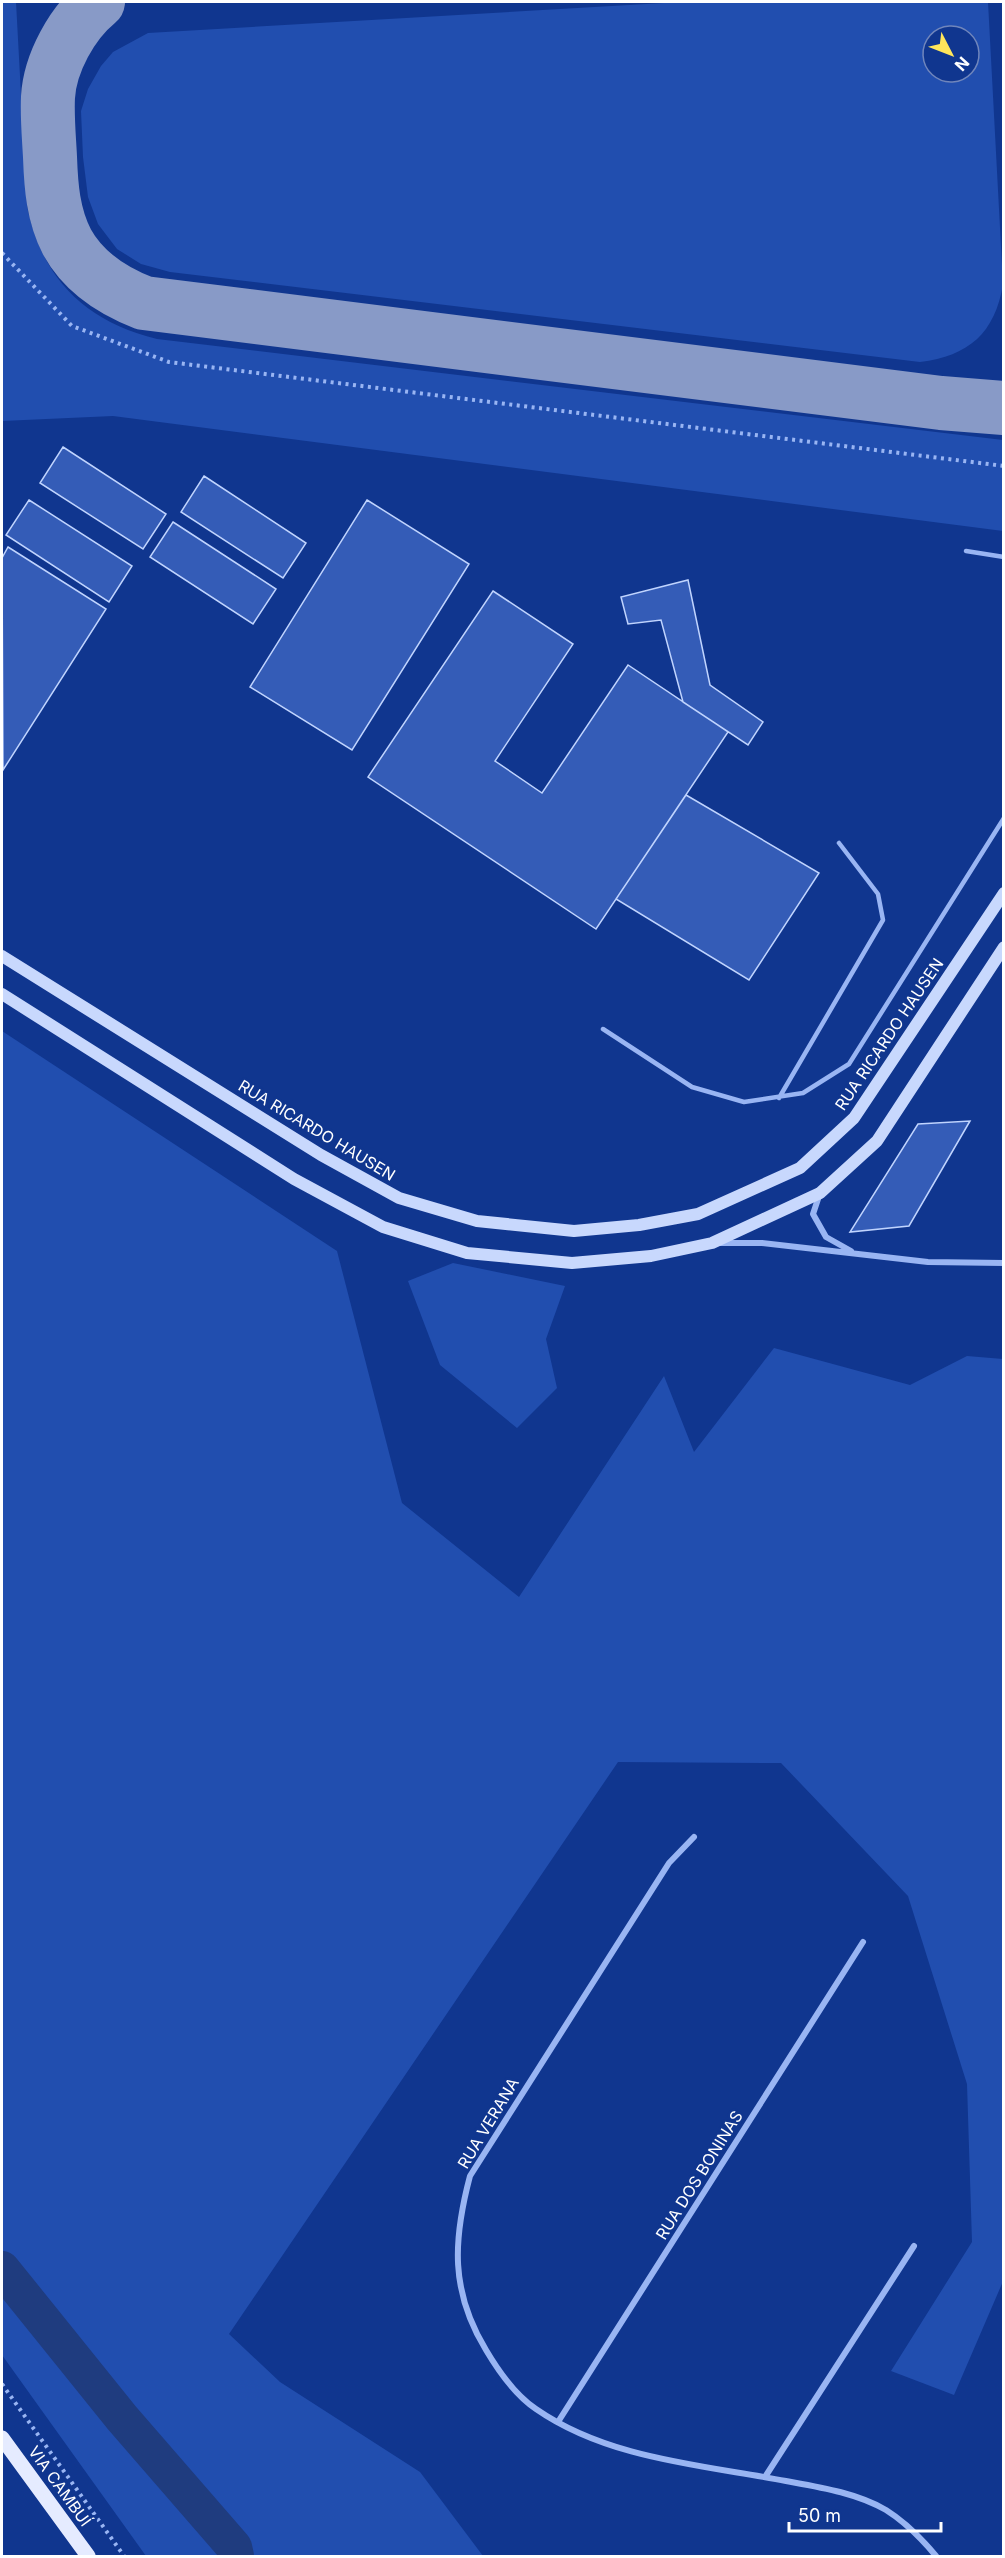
<svg xmlns="http://www.w3.org/2000/svg" width="1005" height="2558" font-family="Inter,sans-serif">
<rect width="100%" height="100%" fill="#10368f"/>
<path fill="#214eaf" fill-rule="evenodd" d="M2,2h14l11,204c15,73 58,115 130,133l846,101v91l-890,-115 -111,5z
M681,2h307l15,282c-8,49 -34,72 -83,78l-750,-90 -29,-8 -24,-15 -19,-25 -10,-27 -5,-40 -2,-46 7,-22 13,-23 12,-14 35,-19zM933,36h36v36h-36z
M2,1031l335,220 65,252 117,94 145,-221 30,76 80,-104 136,37 57,-29 36,3 1,920 -50,116 -63,-24 81,-129 -5,-158 -59,-188 -127,-133 -163,-1 -389,572 51,48 140,90 63,84h-337l-144,-201z
M453,1263l112,23 -19,53 11,49 -40,40 -77,-63 -32,-84z"/>
<g fill="none" stroke-linecap="round" stroke-linejoin="round">
<path stroke="#1f3c7f" stroke-width="36" d="M2,2269l120,149 112,129 2,9"/>
<path stroke="#889ac7" stroke-width="54" d="M98,2c-26,21 -48,61 -50,95 -1,20 1,40 2,60 1,29 3,58 17,85 17,31 46,49 77,61l797,100 63,5"/>
</g>
<path fill="#345cb7" stroke="#c0d4fe" stroke-width="1.5" d="M63,447l103,67 -23,35 -103,-66z
M204,476l102,67 -23,35 -102,-66z
M29,500l103,66 -23,36 -103,-67z
M367,500l102,64 -117,186 -102,-63z
M173,522l103,67 -23,35 -103,-67z
M8,547l98,62 -103,161 -1,-212z
M688,580l22,105 53,37 -15,23 -65,-43 -22,-82 -33,4 -7,-27z
M493,591l80,53 -78,117 47,32 86,-128 100,67 -132,197 -228,-152z
M686,795l133,78 -70,107 -133,-81z
M970,1121l-61,105 -59,6 68,-108z"/>
<g fill="none" stroke-linecap="round" stroke-linejoin="round">
<path stroke="#99b5f3" stroke-width="4" stroke-dasharray="3 4.5" stroke-linecap="butt" d="M2,253l70,73 97,36 835,104
M2,2384l122,172"/>
<path stroke="#99b5f3" stroke-width="4.5" d="M966,551l38,6
M603,1029l89,58 52,15 59,-9 46,-29 155,-246
M779,1098l104,-178 -5,-26 -39,-51"/>
<path stroke="#99b5f3" stroke-width="6" d="M820,1193l-7,21 13,23 25,14
M720,1243h42l166,19 76,1
M694,1837l-25,26 -199,313c-17,64 -20,115 16,174 13,22 29,45 50,59 72,50 166,56 250,72 33,6 71,12 100,29 19,12 36,29 50,46
M558,2422l305,-480
M765,2477l149,-231"/>
<path stroke="#c8d8fd" stroke-width="12" d="M2,956l319,199 78,43 78,23 97,10 65,-6 59,-11 102,-46 54,-50 150,-225
M2,994l292,185 89,48 84,26 105,10 79,-7 61,-13 108,-50 57,-52 127,-194"/>
<path stroke="#e5ebff" stroke-width="15" d="M2,2438l86,118"/>
</g>
<g text-anchor="middle" stroke-width="5" stroke-linejoin="round" paint-order="stroke">
<g font-size="16" fill="#fff" stroke="#10368f">
<text transform="translate(889 1034) rotate(-56)" y="6">RUA RICARDO HAUSEN</text>
<text transform="translate(317 1130) rotate(31)" y="6">RUA RICARDO HAUSEN</text>
<text transform="translate(488 2123) rotate(-59)" y="6">RUA VERANA</text>
<text transform="translate(699 2175) rotate(-58)" y="6">RUA DOS BONINAS</text>
<text transform="translate(60 2486) rotate(54)" y="6">VIA CAMBUÍ</text>
</g>
</g>
<rect width="1005" height="2558" fill="none" stroke="#ffffff" stroke-width="6"/>
<g transform="translate(951 54) rotate(132)"><circle r="28" fill="#10368f" stroke="#7086bc" stroke-width="1.5"/>
<path d="M0-4.5L10 22L0 15L-10 22Z" fill="#ffe65b"/>
<text y="-9" font-size="16" font-weight="bold" text-anchor="middle" fill="#ffffff">N</text>
</g>
<path d="M789 2522v9h152v-9" fill="none" stroke="#ffffff" stroke-width="3"/>
<text x="798" y="2522" font-size="18" fill="#ffffff" stroke="#10368f" stroke-width="4.5" paint-order="stroke">50 m</text>
</svg>
